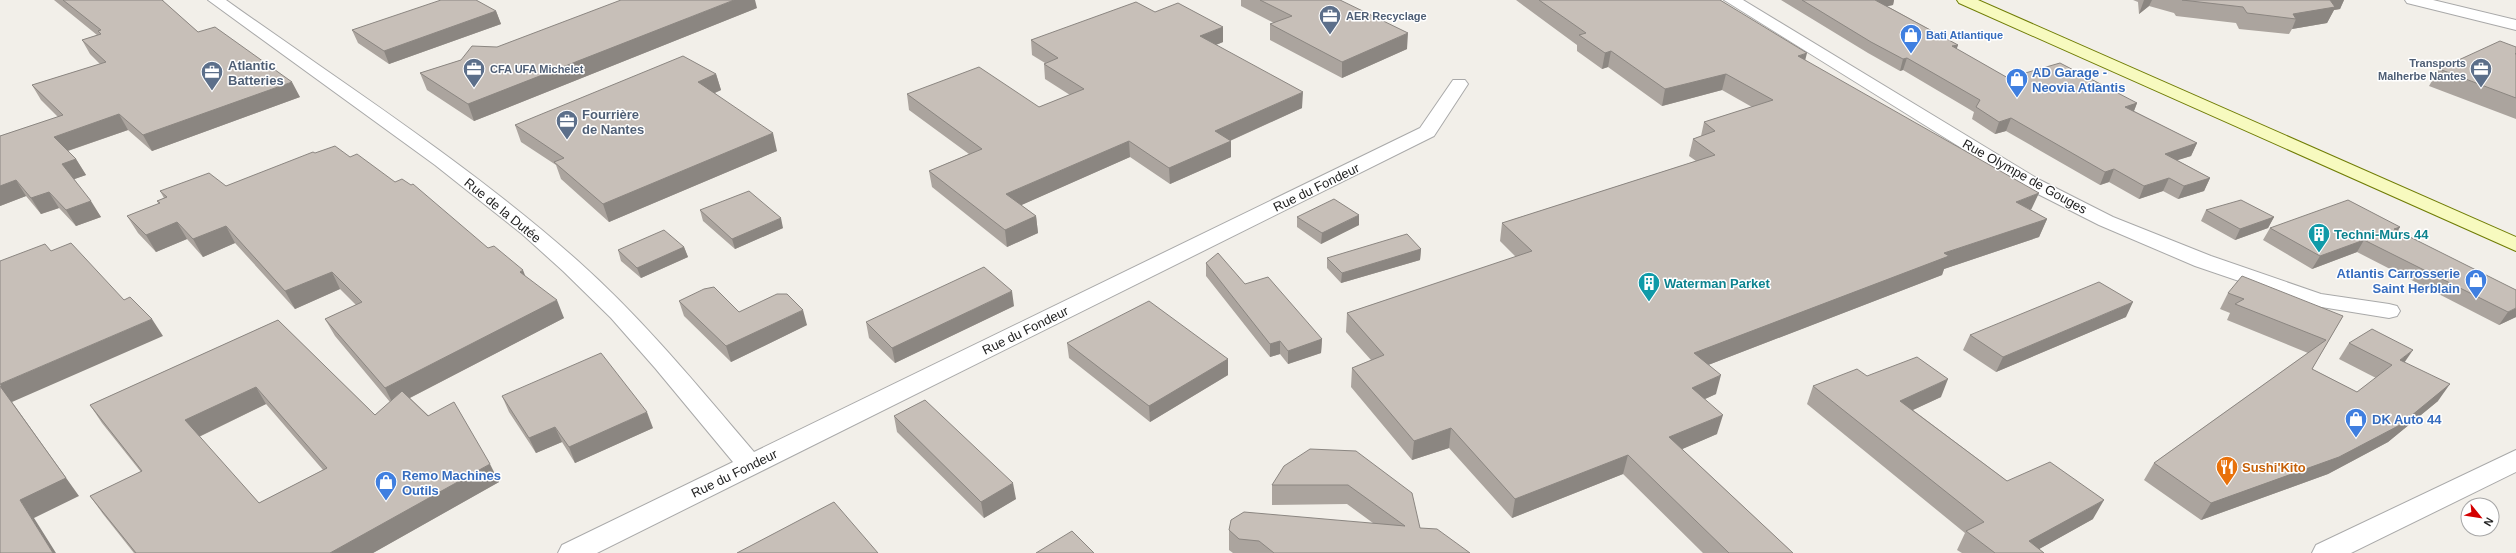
<svg xmlns="http://www.w3.org/2000/svg" width="2516" height="553" font-family="Helvetica,sans-serif">
<rect width="100%" height="100%" fill="#f2efe9"/>
<g fill="none" stroke-linecap="round" stroke-linejoin="round">
<g stroke="#a9a9a9" stroke-width="2">
<path id="minor" d="M208,0h18c119,85 243,164 352,261 65,58 120,125 176,191l666,-324 33,-48h12l3,4 -34,52 -837,417h-39l4,-8 171,-83 -78,-94 -44,-50 -48,-47 -41,-37 -87,-69z
M1724,0h19l295,179 75,38 98,39 110,38 68,10 8,2 3,5 -3,5 -8,2 -80,-13 -114,-39 -96,-41 -75,-38z
M2405,0h28l83,20v10l-109,-27z
M2516,450v22l-165,81h-39l4,-8z"/>
</g>
<g stroke="#707d05" stroke-width="2">
<path id="secondary" d="M1957,0h21l538,237v14l-557,-248z"/>
</g>
<use href="#minor" fill="#fff" fill-rule="evenodd"/>
<use href="#secondary" fill="#f7fabf" fill-rule="evenodd"/>
</g>
<path fill="#aba49e" fill-rule="evenodd" d="M54,0h109l1,2 34,30 102,65 -148,54 -24,-21 -60,21 8,8 10,16 -12,4 27,38 -25,9 -17,-18 -18,6 -15,-18 -26,10v-70l58,-19 -17,-17 -9,-15 68,-21 -10,-10 -8,-14 15,-5z
M1241,0h99l67,49 -65,29 -72,-38v-16l4,-1 -33,-17z
M1516,0h204l85,60 226,150 16,9 -8,18 -95,32 -2,6 -234,90 8,29 -11,5 12,35 -35,15 111,104h-90l-80,-79 -111,44 -63,-70 -37,12 -61,-73 1,-19 19,-8 -25,-28 1,-19 169,-56 -16,-16 2,-18 194,-62 -7,-5 4,-17 8,-3 3,-14 48,-15 -30,-17 -60,16 -54,-39 -6,2 -25,-18v-6z
M1781,0h113l-1,5 -6,1 71,39 -2,4 52,29 129,25 -3,8 63,32 -6,13 -14,4 33,18 -6,13 -26,8 -15,-8 -24,8 -30,-17 -9,3 -94,-54 -11,3 -23,-15 2,-7 -71,-42 -3,1 -32,-18z
M2133,0h211l-4,9 -6,1 -7,13 -35,6 -3,5 -50,-5 -3,-6 -60,-7 -2,-3 -25,-7 -10,8 -1,-12z
M757,8l-283,113 -47,-31 -7,-17 41,-13 36,-13z
M496,11l5,13 -112,40 -31,-21 -6,-13z
M1155,12l68,30 -7,3 86,63 -72,33 1,16 -61,27 -40,-27 -109,48 15,11 2,17 -31,14 -75,-60 -3,-16 40,-17 -60,-44 -2,-16 132,13 31,-12 -25,-16 -1,-15 1,-1 -13,-8 -1,-15z
M2516,47v72l-87,-33 10,-17z
M716,74l5,16 -6,3 62,58 -168,71 -48,-43 -5,-14 -35,-23 -6,-17z
M315,153l35,4 138,91 37,28 39,42 -154,80 89,84 -126,71h-239l-31,-39 -13,-18 51,-24 -39,-49 -12,-18 188,-85 97,95 15,-13 -55,-66 -10,-17 31,-14 -16,-16 -45,20 -60,-66 -32,14 -16,-18 -31,13 -18,-19 -11,-17 32,-12 -2,-3 7,-3 -4,-7 66,-5zM266,404l57,66 -64,33 -60,-66z
M700,210l83,18 -48,21 -32,-28z
M2206,210l68,7 -6,11 -33,12 -34,-19z
M1297,217l62,8 -38,19 -24,-17z
M2400,227l-2,3 118,87 -17,8 -142,-73 -45,17 -49,-29 7,-12z
M684,247l4,10 -47,21 -20,-17 -3,-11z
M1421,249l-1,11 -79,23 -14,-15v-10z
M1206,263l39,21 77,55 -1,14 -33,11 -8,-10 -10,3 -64,-81z
M2228,293l115,23 -31,53 45,23 19,-14 -37,-19 10,-16 55,19 34,39 -50,41 -60,32 -127,46 -57,-40 10,-17 154,-110 -81,-33 3,-7 -10,-4z
M679,301l128,24 -76,37 -47,-46z
M1014,306l-119,57 -26,-25 -3,-16z
M2126,317l-130,55 -33,-22 7,-15z
M1067,343l161,16v16l-78,47 -81,-64z
M1867,376l74,21 -28,13 94,71 86,38 -54,30 5,4h-82l-5,-3 8,-17 -158,-129 6,-18z
M502,396l151,32 -78,35 -13,-21 -26,11 -27,-41z
M894,416l122,83 -32,19 -87,-86z
M1310,449l110,79 50,25h-237l-4,-3v-20l144,-7 -26,-19 -75,1v-20z"/>
<path fill="#8b8681" d="M734,0h21l2,8 -283,113 -6,-17z
M1873,0h21l-1,5 -23,5z
M2144,0h8l-3,6 -10,8z
M2329,0h15l-4,9 -6,1 -7,13 -35,6 4,-10 -3,-5z
M496,11l5,13 -112,40 -5,-13z
M1223,27v15l-23,9v-15z
M1408,33l-1,16 -65,29v-16z
M1958,45l-4,12 -2,-11z
M1611,51l-3,16 -6,2 3,-16z
M1807,53l-4,16 -5,-13z
M1907,58l-4,12 -3,1 3,-12z
M716,74l5,16 -18,8 -5,-16z
M1726,74l-4,16 -60,16 3,-17z
M292,82l8,15 -148,54 -9,-16z
M1303,92l-1,16 -86,39 -1,-16z
M2137,103l-5,13 -7,-9z
M119,114l9,16 -64,22 -10,-15z
M2011,118l-5,13 -11,3 4,-12z
M773,133l4,18 -168,71 -6,-18z
M1129,141l1,16 -122,54 -2,-17z
M1231,141v16l-61,27 -1,-16z
M2197,143l-6,13 -32,10 6,-12z
M76,159l10,16 -14,5 -10,-16z
M2114,169l-5,13 -9,3 5,-13z
M2169,178l-6,13 -24,8 5,-13z
M2210,178l-6,13 -26,8 6,-13z
M16,180l10,16 -26,10v-20z
M49,192l10,16 -18,6 -10,-16z
M2039,193l-8,17 -15,-8z
M91,201l10,16 -25,9 -10,-16z
M1359,215v10l-38,19 1,-11z
M1036,216l2,17 -31,14 -2,-17z
M2274,217l-6,11 -33,12 5,-11z
M781,218l2,10 -48,21 -3,-10z
M2047,219l-8,18 -95,32 -2,6 -252,97 4,-19 250,-100z
M177,222l10,17 -31,13 -10,-17z
M226,226l9,17 -32,14 -10,-18z
M2400,227l-7,12 1,-10z
M2364,240l-7,12 -45,17 8,-13z
M684,247l4,10 -47,21 -4,-10z
M1421,249l-1,11 -79,23 1,-10z
M523,270l7,18 -10,-16z
M332,272l8,17 -45,20 -10,-18z
M1012,291l2,15 -119,57 -3,-15z
M557,300l7,18 -170,88 -9,-18z
M2133,302l-7,15 -130,55 7,-15z
M2516,308v9l-17,8 9,-13z
M803,310l4,15 -76,37 -5,-16z
M152,319l11,17 -151,66 67,94 -45,22 22,35h-3l-33,-53 -20,-116z
M1322,339l-1,14 -33,11v-13z
M1280,341v13l-10,3v-13z
M2413,350l-11,16 -2,-6z
M1228,359v16l-78,47 -1,-16z
M1721,375l-5,19 -29,13 5,-19z
M1948,379l-7,18 -48,22 7,-18z
M2450,384l-12,17 -50,41 -60,32 -127,46 10,-17z
M256,387l10,17 -70,34 -11,-18z
M647,412l6,16 -78,35 -6,-16z
M1723,415l-6,19 -53,23 5,-20z
M555,427l7,15 -26,11 -7,-15z
M1451,428l-2,20 -37,12 2,-19z
M1628,455l-5,19 -111,44 3,-19z
M490,464l9,18 -126,71h-43z
M1013,483l3,16 -32,19 -3,-16z
M2104,500l-11,19 -61,34 -3,-12z"/>
<path fill="#c7bfb8" stroke="#8b8681" fill-rule="evenodd" d="M63,0h99l36,32 17,-5 77,55 -149,53 -24,-21 -65,23 22,22 -14,5 29,37 -25,9 -17,-18 -18,6 -15,-18 -16,6v-50l63,-21 -31,-30 74,-23 -24,-22 19,-6 -3,-3 3,-1z
M441,0h35l20,11 -112,40 -32,-21z
M621,0h113l-266,104 -48,-31 41,-13 11,-14 25,1z
M1260,0h80l68,33 -66,29 -72,-38 22,-8z
M1539,0h181l87,53 -9,3 241,137 -23,9 31,17 -103,34 5,3 -255,97 27,22 -29,13 31,27 -54,22 124,116h-64l-101,-98 -113,44 -64,-71 -37,13 -62,-73 32,-13 -37,-42 185,-62 -30,-28 213,-68 -22,-16 22,-8 -11,-9 69,-22 -47,-26 -61,15 -54,-38 -6,2 -26,-18 7,-2z
M1802,0h73l83,45 -6,1 56,32 52,-15 77,40 -12,4 72,36 -32,11 45,24 -26,8 -15,-8 -25,8 -30,-17 -9,3 -94,-54 -12,4 -23,-15 4,-7 -73,-42 -4,1 -32,-17z
M2182,0h148l5,7 -42,7 3,5 -49,-6 -4,-6z
M1136,2l19,10 23,-9 45,24 -23,9 103,56 -88,39 16,10 -62,27 -40,-27 -123,53 30,22 -31,14 -76,-59 53,-22 -75,-55 72,-27 60,40 45,-18 -40,-25 14,-6 -27,-18z
M2500,41l16,6v6l-1,1h1v44l-77,-29z
M683,56l33,18 -18,8 75,51 -170,71 -49,-42 10,-4 -49,-33z
M335,146l15,11 7,-3 38,28 7,-3 9,6 2,-1 75,64 6,-2 29,24 -3,2 37,28 -172,88 -60,-69 37,-17 -30,-30 -47,19 -59,-65 -33,13 -16,-17 -31,13 -19,-19 33,-13 -3,-2 10,-4 -7,-6 49,-18 17,13 87,-34 2,1z
M749,191l32,27 -49,21 -32,-29z
M1334,199l25,16 -37,18 -25,-16z
M2241,200l33,17 -34,12 -34,-19z
M2348,200l52,27 -6,2 122,61v18l-8,4 -144,-72 -44,16 -50,-28z
M664,230l20,17 -47,21 -19,-18z
M1407,234l14,15 -79,24 -15,-15z
M71,243l53,57 6,-3 22,22 -152,65v-123l45,-17 6,7z
M1218,253l27,31 23,-7 54,62 -34,12 -8,-10 -10,3 -64,-81z
M984,267l28,24 -120,57 -26,-26z
M2242,276l101,40 -31,53 45,23 35,-27 -43,-22 23,-14 41,21 -13,10 50,24 -50,41 -61,32 -128,46 -57,-40 172,-123 -91,-36 9,-5 -16,-6z
M2099,282l34,20 -130,55 -33,-22z
M714,287l25,25 38,-18h10l16,16 -77,36 -47,-45 25,-12z
M1149,301l79,58 -79,47 -82,-63z
M278,320l97,95 27,-24 26,25 26,-14 36,62 -160,89h-194l-46,-57 52,-25 -52,-66zM256,387l71,81 -68,35 -74,-83z
M601,353l46,59 -78,35 -14,-20 -26,11 -27,-42z
M1917,357l31,22 -48,22 107,80 43,-19 54,38 -75,41 15,12h-49l-29,-22 18,-9 -171,-136 44,-17 10,7z
M0,386l66,92 -46,22 33,53h-53z
M925,400l88,83 -32,19 -87,-86z
M1310,449l46,2 56,42 8,35 17,1 33,24h-196l-15,-12 -20,-2 -10,-9 2,-10 13,-8 161,14 -57,-41h-76l12,-19z
M834,502l44,51h-141z
M1072,531l22,22h-58z"/>
<defs>
<g id="office-pin" transform="scale(1.15)"><path d="M0 17L-7.5 6A9.5 9.5 0 1 1 7.5 6Z" fill="#5c6f8a" stroke="#fff"/><path d="M-6-3h4V-5.5h4V-3h4V5H-6ZM-1-4.5V-3h2v-1.5ZM-6 0V1H6V0Z" fill="#fff"/></g>
<g id="shop-pin" transform="scale(1.15)"><path d="M0 17L-7.5 6A9.5 9.5 0 1 1 7.5 6Z" fill="#3f7fe0" stroke="#fff"/><path d="M-5-2.5h2.3a2.7 3.5 0 0 1 5.4 0H5L5.5 6h-11ZM-1.5-2.5h3a1.5 2.3 0 0 0-3 0Z" fill="#fff"/></g>
<g id="building-pin" transform="scale(1.15)"><path d="M0 17L-7.5 6A9.5 9.5 0 1 1 7.5 6Z" fill="#0f9aa8" stroke="#fff"/><path d="M-4-6H4V6H1V3H-1V6H-4ZM-2.5-4.3h1.7v1.8h-1.7ZM.8-4.3h1.7v1.8H.8ZM-2.5-1h1.7V.8h-1.7ZM.8-1h1.7V.8H.8Z" fill="#fff"/></g>
<g id="restaurant-pin" transform="scale(1.15)"><path d="M0 17L-7.5 6A9.5 9.5 0 1 1 7.5 6Z" fill="#e8710a" stroke="#fff"/><path d="M-5-6h1v4h1v-4h1v4h1v-4h1v5L-1.5 .5V6h-2V.5L-5-1ZM5-6V6H3V1.5H1.5Q1.5-4 5-6Z" fill="#fff"/></g>
</defs>
<g fill-rule="evenodd">
<use href="#office-pin" x="1330" y="16"/>
<use href="#shop-pin" x="1911" y="35"/>
<use href="#office-pin" x="474" y="69"/>
<use href="#office-pin" x="2481" y="69"/>
<use href="#office-pin" x="212" y="72"/>
<use href="#shop-pin" x="2017" y="79"/>
<use href="#office-pin" x="567" y="121"/>
<use href="#building-pin" x="2319" y="234"/>
<use href="#shop-pin" x="2476" y="280"/>
<use href="#building-pin" x="1649" y="283"/>
<use href="#shop-pin" x="2356" y="419"/>
<use href="#restaurant-pin" x="2227" y="467"/>
<use href="#shop-pin" x="386" y="482"/>
</g>
<g text-anchor="middle" stroke-width="3" stroke-linejoin="round" paint-order="stroke">
<g font-size="11" font-weight="bold" fill="#4e5e75" stroke="#fff" text-anchor="start">
<text x="1346" y="20">AER Recyclage</text>
<text x="2466" y="67" text-anchor="end">Transports<tspan x="2466" dy="13">Malherbe Nantes</tspan></text>
<text x="490" y="73">CFA UFA Michelet</text>
</g>
<g font-size="11" font-weight="bold" fill="#366cbe" stroke="#fff" text-anchor="start">
<text x="1926" y="39">Bati Atlantique</text>
</g>
<g font-size="13" font-weight="bold" fill="#4e5e75" stroke="#fff" text-anchor="start">
<text x="228" y="70">Atlantic<tspan x="228" dy="15">Batteries</tspan></text>
<text x="582" y="119">Fourrière<tspan x="582" dy="15">de Nantes</tspan></text>
</g>
<g font-size="13" font-weight="bold" fill="#366cbe" stroke="#fff" text-anchor="start">
<text x="2032" y="77">AD Garage -<tspan x="2032" dy="15">Neovia Atlantis</tspan></text>
<text x="2460" y="278" text-anchor="end">Atlantis Carrosserie<tspan x="2460" dy="15">Saint Herblain</tspan></text>
<text x="2372" y="424">DK Auto 44</text>
<text x="402" y="480">Remo Machines<tspan x="402" dy="15">Outils</tspan></text>
</g>
<g font-size="13" fill="#222" stroke="#fff">
<text transform="translate(2025 176) rotate(29)" y="5">Rue Olympe de Gouges</text>
<text transform="translate(1316 187) rotate(-26)" y="5">Rue du Fondeur</text>
<text transform="translate(503 210) rotate(39)" y="5">Rue de la Dutée</text>
<text transform="translate(1025 330) rotate(-26)" y="5">Rue du Fondeur</text>
<text transform="translate(734 473) rotate(-26)" y="5">Rue du Fondeur</text>
</g>
<g font-size="13" font-weight="bold" fill="#0d838f" stroke="#fff" text-anchor="start">
<text x="2334" y="239">Techni-Murs 44</text>
<text x="1664" y="288">Waterman Parket</text>
</g>
<g font-size="13" font-weight="bold" fill="#c56008" stroke="#fff" text-anchor="start">
<text x="2242" y="472">Sushi'Kito</text>
</g>
</g>
<g transform="translate(2480 517) rotate(120)"><circle r="19" fill="#ffffff" stroke="#a7a7a7"/>
<path d="M0-3L7 15L0 10L-7 15Z" fill="#d40000"/>
<text y="-6" font-size="11" font-weight="bold" text-anchor="middle" fill="#222222">N</text>
</g>
</svg>
